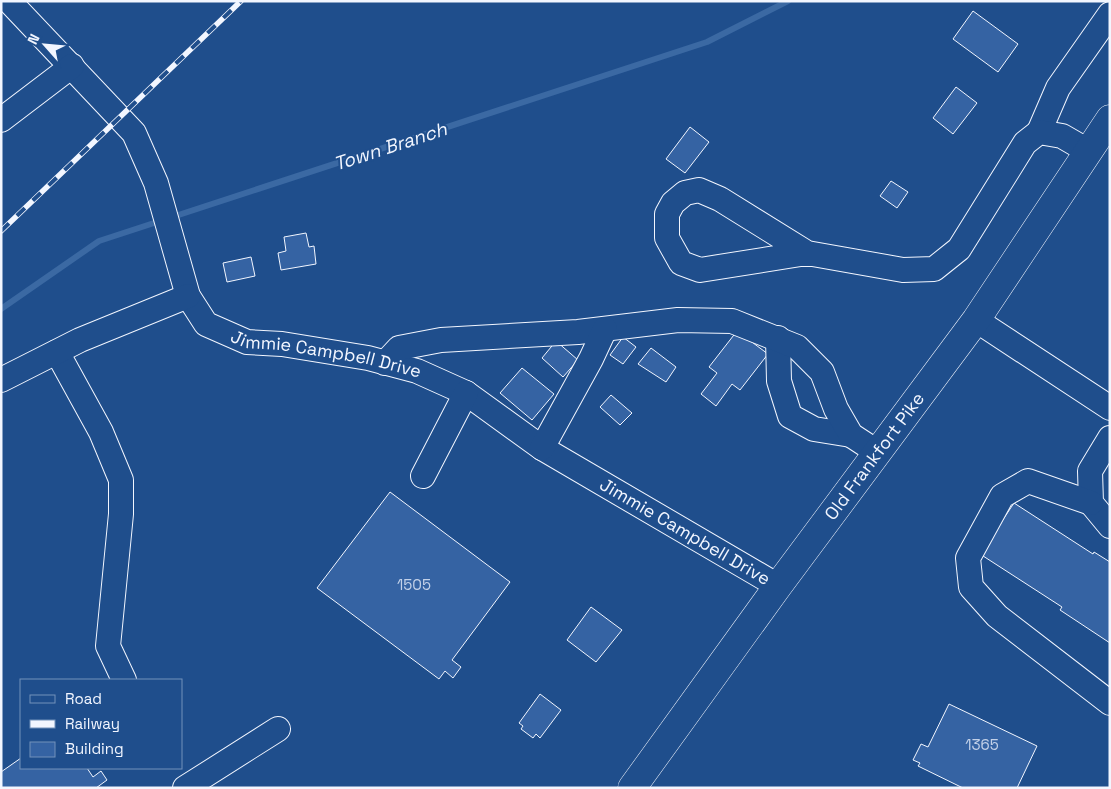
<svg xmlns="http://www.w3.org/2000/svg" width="1111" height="789" font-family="'Space Grotesk',sans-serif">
<rect width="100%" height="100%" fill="#1f4e8c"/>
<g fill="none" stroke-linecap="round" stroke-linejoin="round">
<path stroke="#3b69a3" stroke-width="6" d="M1,309l98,-68 608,-199 81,-41"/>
</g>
<path fill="#3563a3" stroke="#f2f6ff" d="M973,11l45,33 -20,28 -45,-33z
M956,87l21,16 -24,31 -20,-16z
M690,127l19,15 -24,31 -19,-14z
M891,181l17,11 -11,16 -17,-12z
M306,233l3,14 5,-1 2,18 -35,6 -3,-17 8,-2 -2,-14z
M251,257l4,19 -28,6 -4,-19z
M737,331l31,23 -28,36 -8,-6 -16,22 -15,-12 16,-21 -8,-6z
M623,337l13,10 -13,17 -13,-9z
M556,341l22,19 -15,17 -21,-19z
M651,348l25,19 -10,15 -28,-18z
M522,368l32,26 -22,26 -32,-27z
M611,395l21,18 -12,12 -20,-18z
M390,492l120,90 -58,78 9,7 -8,11 -8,-7 -6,8 -122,-91z
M1014,503l79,51 1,-2 16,10v81l-50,-33 2,-3 -82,-53z
M591,607l31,23 -26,32 -29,-22z
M540,694l21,16 -21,28 -4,-4 -3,4 -12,-9 2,-3 -4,-3z
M949,704l88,42 -20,42h-54l-45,-22 2,-3 -7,-3 8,-16 7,3z
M21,758v10h66l6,9 8,-6 6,9 -11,8h-95v-16z"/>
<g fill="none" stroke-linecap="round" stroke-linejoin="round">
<g stroke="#f2f6ff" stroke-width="26">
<g id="minor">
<path id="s1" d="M9,1l125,132 22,50 32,113 18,28 41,18 35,2 86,14 49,13 49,22 76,55 236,138"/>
<path d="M1,120l71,-54"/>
<path d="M1039,132l19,-44 52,-74"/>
<path d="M807,253l-87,-54 -21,-9 -14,3 -12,10 -6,11v24l14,25 19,7 107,-17 96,17 31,-1 25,-20 66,-106 14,-11 23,4 26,15"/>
<path d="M976,320l134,88"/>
<path d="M778,338l1,43 11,35 24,13 37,6"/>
<path d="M57,352l44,80 20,48v34l-13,132 16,34"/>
<path d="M385,363l14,-15 42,-8 137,-8 100,-12 54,1 65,26 25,25 14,37 15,26 26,17"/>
<path d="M1,380l79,-40 108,-44"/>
<path d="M1110,438l-20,33 1,32 19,23"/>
<path d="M542,448l49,-89 14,-30"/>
<path d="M423,476l43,-83"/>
<path d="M1091,503l-63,-22 -26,15 -34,62 3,29 26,29 113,87"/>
<path d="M185,788l93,-59"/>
</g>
</g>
<g stroke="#f2f6ff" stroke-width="29">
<g id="major">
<path id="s2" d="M632,788l146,-202 198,-266 134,-201"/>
</g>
</g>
<use href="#minor" stroke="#1f4e8c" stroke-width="24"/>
<use href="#major" stroke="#1f4e8c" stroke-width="28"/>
<g stroke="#f2f6ff" stroke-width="5.5">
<path id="rail" d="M1,231l240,-230"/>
</g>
<use href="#rail" stroke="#1f4e8c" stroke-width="4" stroke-dasharray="11" stroke-linecap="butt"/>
</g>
<g text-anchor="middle" stroke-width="4" stroke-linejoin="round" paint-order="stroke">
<g font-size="15" fill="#c3d1e8">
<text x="414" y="590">1505</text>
<text x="982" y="750">1365</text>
</g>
<g font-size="18" fill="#f2f6ff" stroke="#1f4e8c">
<text dy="6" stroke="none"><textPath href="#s1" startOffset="512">Jimmie Campbell Drive</textPath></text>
<text dy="6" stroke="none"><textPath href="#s2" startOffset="411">Old Frankfort Pike</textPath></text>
<text dy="6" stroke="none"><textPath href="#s1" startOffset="918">Jimmie Campbell Drive</textPath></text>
</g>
<g font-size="19" font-style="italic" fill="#f2f6ff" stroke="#1f4e8c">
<text transform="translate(390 146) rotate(-18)" y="7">Town Branch</text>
</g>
</g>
<rect width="1111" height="789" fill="none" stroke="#f2f6ff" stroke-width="5"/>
<rect x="20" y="679" width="162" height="90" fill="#1f4e8c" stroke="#7391ba"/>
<rect x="30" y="695" width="25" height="8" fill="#1f4e8c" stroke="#7391ba"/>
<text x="65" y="704" font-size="15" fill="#f2f6ff">Road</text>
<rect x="30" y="720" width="25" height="8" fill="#f2f6ff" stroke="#7391ba"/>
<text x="65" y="729" font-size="15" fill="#f2f6ff">Railway</text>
<rect x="30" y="742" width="25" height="15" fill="#3563a3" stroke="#7391ba"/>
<text x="65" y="754" font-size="15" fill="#f2f6ff">Building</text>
<g transform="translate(45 45) rotate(297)" stroke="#1f4e8c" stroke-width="4" paint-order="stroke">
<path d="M0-4L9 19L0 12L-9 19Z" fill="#f2f6ff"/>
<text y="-8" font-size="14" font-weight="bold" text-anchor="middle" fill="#f2f6ff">N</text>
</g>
</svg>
